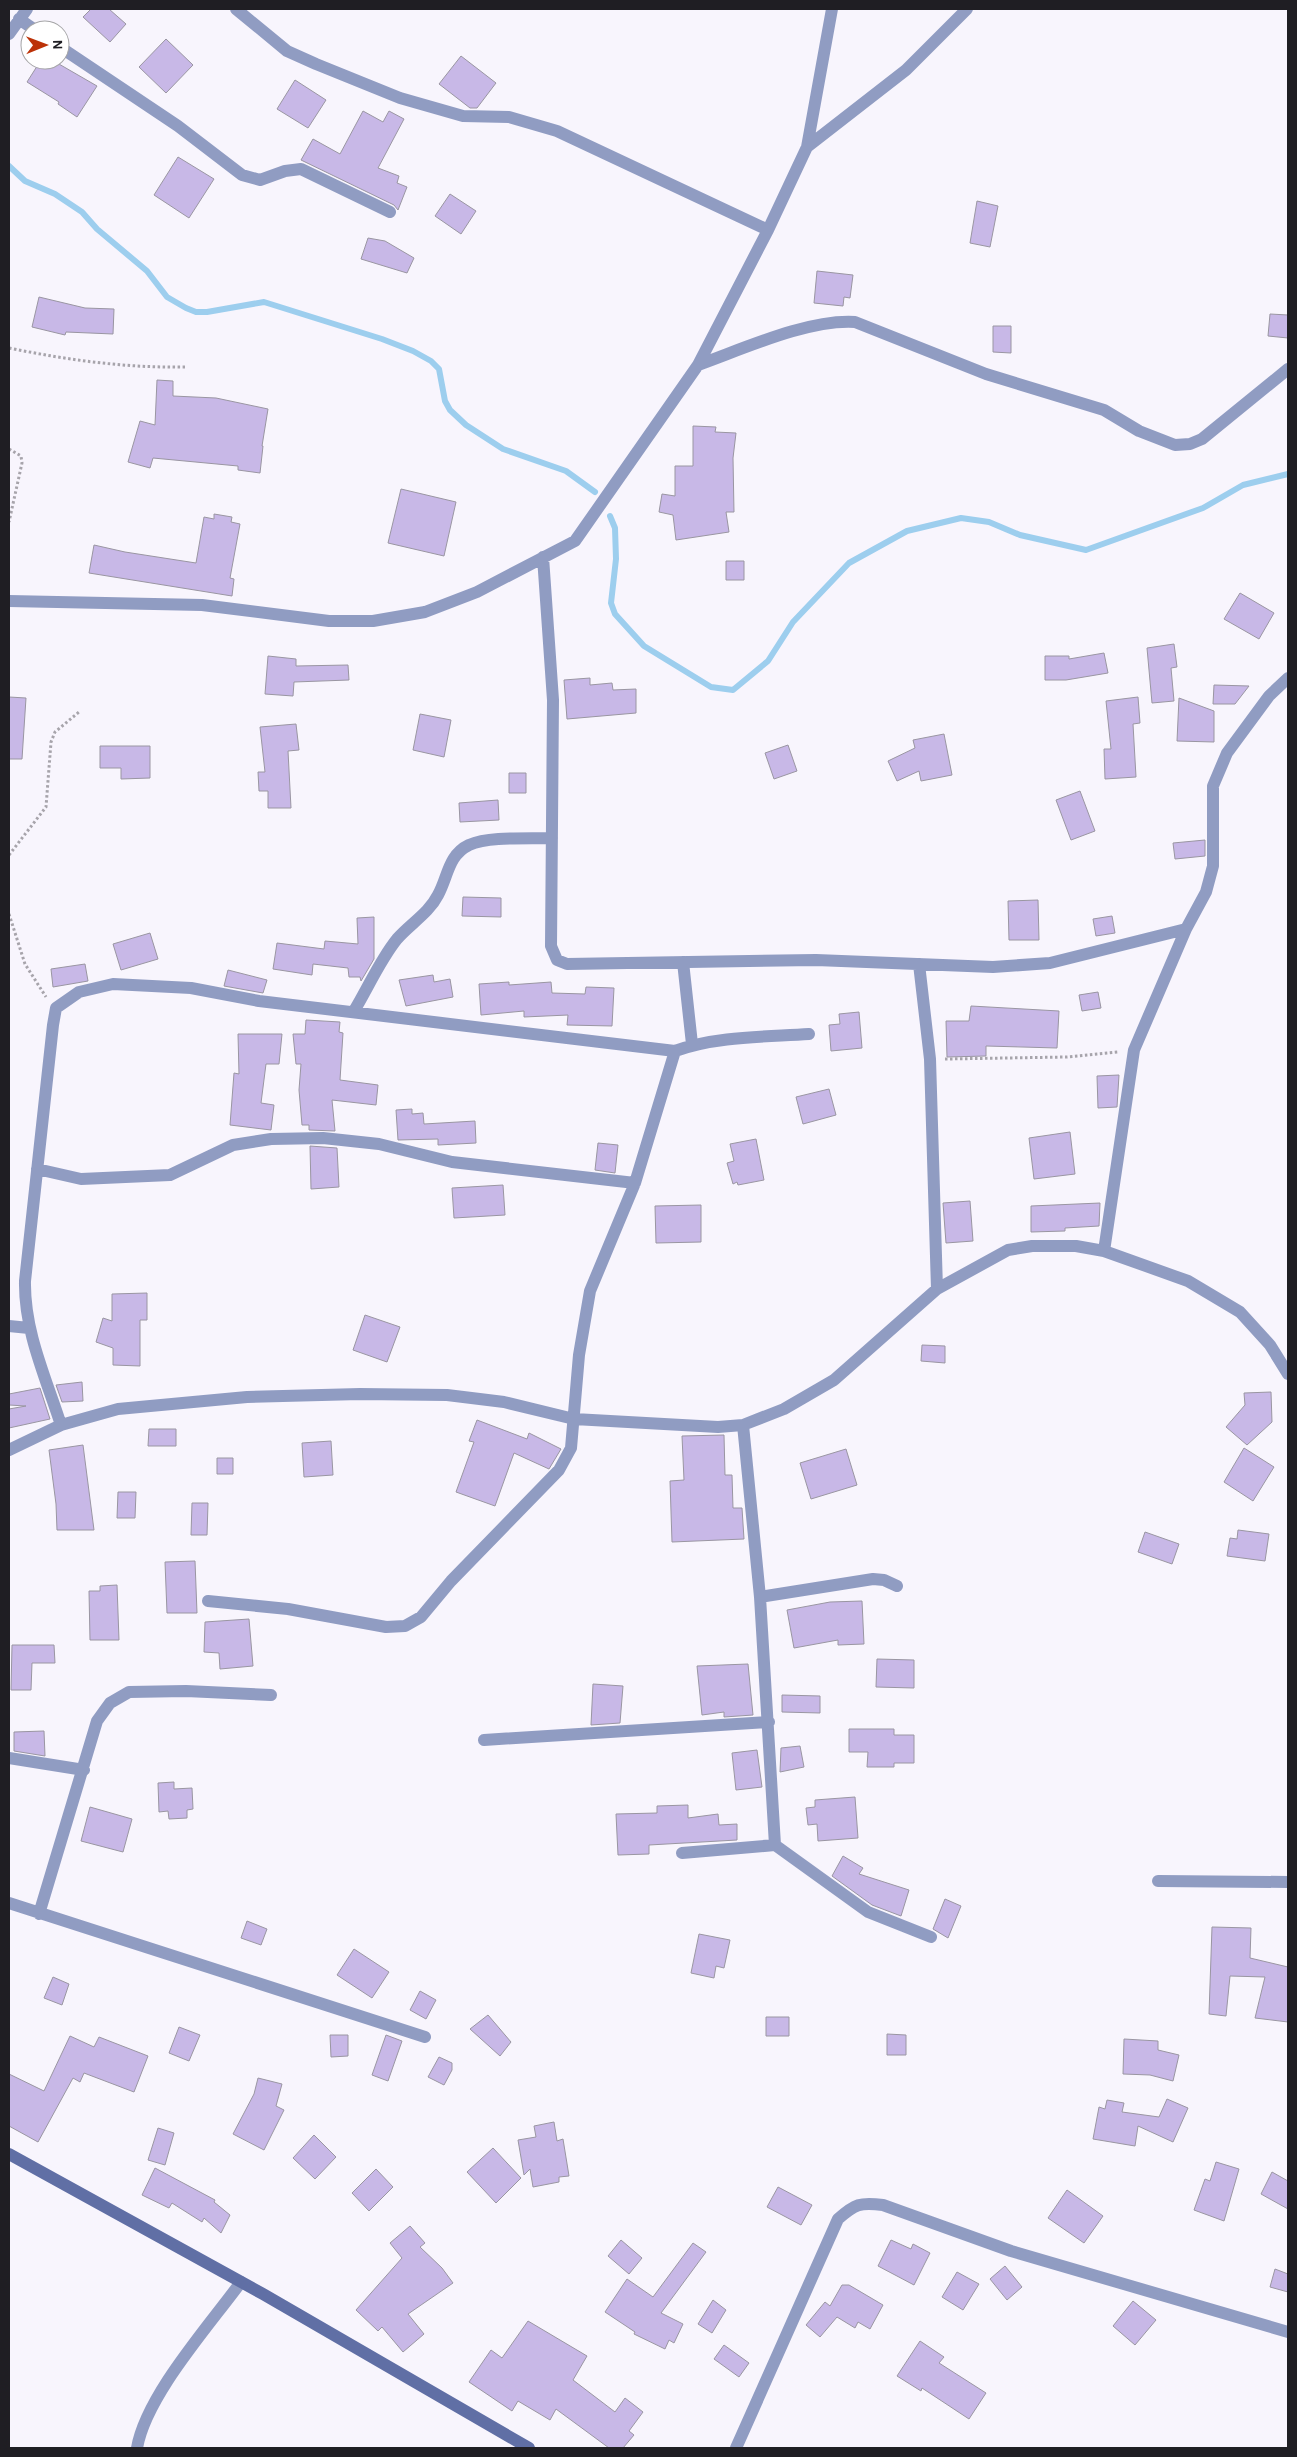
<svg xmlns="http://www.w3.org/2000/svg" width="1297" height="2457" font-family="Karla,sans-serif">
<rect width="100%" height="100%" fill="#f8f5fd"/>
<g fill="none" stroke-linecap="round" stroke-linejoin="round">
<path stroke="#9dceee" stroke-width="6" d="M9,166l16,15 30,13 27,18 15,17 50,42 20,26 19,11 10,4h11l57,-10 118,37 31,12 18,10 8,8 6,32 5,9 16,15 37,24 63,22 29,21
M610,516l5,12 1,31 -5,44 4,11 29,32 67,41 22,3 35,-29 25,-39 56,-59 58,-32 54,-13 28,4 31,13 66,15 117,-42 40,-23 45,-11"/>
</g>
<path fill="#c8b8e7" stroke="#9a96a2" d="M91,9h18l17,15 -16,18 -27,-25z
M166,39l27,26 -27,28 -27,-26z
M461,56l35,27 -19,25h-7l-31,-24z
M41,60h11l45,26 -20,31 -19,-13 1,-2 -32,-20z
M295,80l31,20 -18,28 -31,-19z
M363,111l20,11 6,-11 15,8 -26,49 21,8 -2,7 10,4 -9,23 -4,-5 -93,-45 12,-21 27,15z
M178,157l36,22 -25,39 -35,-23z
M450,194l26,17 -15,23 -26,-18z
M977,201l21,5 -8,41 -20,-4z
M368,238l17,3 29,17 -7,15 -46,-14z
M817,271l36,4 -3,23 -6,-1 -1,9 -29,-3z
M39,297l46,11 29,1 -1,25 -47,-2 -1,3 -33,-8z
M1270,314l18,1v23l-20,-2z
M993,326h18v27l-18,-1z
M157,380l16,1v15l43,2 52,11 -6,37h1l-3,27 -22,-3v-4l-85,-8 -3,10 -22,-6 12,-41 15,4z
M693,426l23,1 -1,5 21,1 -3,25 1,54h-8l3,20 -53,8 -3,-25 -14,-3 3,-18 13,2v-30h18z
M401,489l55,13 -12,54 -56,-13z
M214,514l18,3 -1,5 9,2 -10,54 4,1 -2,17 -143,-23 5,-28 31,7 71,11 8,-46 10,2z
M726,561h18v19h-18z
M1240,593l34,20 -15,26 -35,-20z
M1174,644l3,23 -6,1 3,33 -22,2 -5,-55z
M1104,653l4,20 -42,7h-21v-24h24v3z
M268,656l28,3v7l52,-1 1,15 -55,2 -1,14 -28,-2z
M590,678v7l22,-2 1,7 23,-1v24l-69,6 -3,-39z
M1214,685l35,1 -14,18h-22z
M9,697l17,1 -4,61h-13z
M1138,697l2,26 -7,1 3,53 -31,2 -1,-30h7l-5,-48z
M1179,698l35,13v31l-37,-1z
M420,714l31,6 -7,37 -31,-7z
M296,724l3,26 -11,1 3,57h-23v-17h-9l-1,-19h7l-5,-45z
M944,734l8,41 -31,6 -2,-10 -22,10 -9,-20 27,-13 -2,-8z
M788,745l9,26 -23,8 -9,-26z
M100,746h50v32l-29,1v-11h-21z
M509,773h17v20h-17z
M1080,791l15,40 -24,9 -15,-40z
M498,800l1,20 -39,2 -1,-19z
M1205,840v16l-30,3 -2,-16z
M463,897l38,1v19l-39,-1z
M1038,900l1,40h-30l-1,-39z
M1112,916l3,17 -19,3 -3,-17z
M374,917v42l-13,22 -1,-4h-11l-1,-9 -35,-4 -1,11 -39,-6 4,-26 47,6 1,-8 33,3 -1,-26z
M150,933l8,26 -37,11 -8,-26z
M85,964l3,17 -35,6 -2,-18z
M228,970l39,10 -4,13 -39,-7z
M433,975l1,7 16,-3 3,18 -47,9 -7,-26z
M509,982v3l42,-3 1,11 33,1 1,-7 28,1 -2,38 -45,-1 1,-10 -44,2v-6l-43,4 -2,-31z
M1098,992l3,16 -19,3 -3,-16z
M971,1006l88,5 -2,37 -71,-2v10l-39,1 -1,-36h23z
M859,1012l3,36 -31,3 -2,-26 11,-1 -1,-10z
M306,1020l34,2 -1,10 4,1 -3,47 38,5 -2,20 -44,-5 3,31 -26,-1v-5h-7l-3,-35 2,-26h-5l-3,-30h12z
M238,1034h44l-3,30h-13l-5,39 13,2 -3,25 -41,-5 4,-52 5,1z
M1119,1075l-2,32 -19,1 -1,-32z
M829,1089l7,26 -33,9 -7,-27z
M412,1109v5l11,-1 1,11 51,-3 1,22 -38,2v-6l-40,1 -2,-30z
M1070,1132l5,42 -41,5 -5,-41z
M756,1139l8,41 -26,5 -1,-3 -4,2 -6,-21 7,-2 -4,-17z
M598,1143l20,2 -3,28 -20,-3z
M310,1146l27,2 2,39 -28,2z
M503,1185l2,30 -51,3 -2,-30z
M970,1201l3,40 -27,2 -3,-40z
M1100,1203l-1,23 -34,2v3l-34,1v-26z
M701,1205v37l-45,1 -1,-37z
M147,1293v27h-7v46l-27,-1v-17l-17,-6 7,-24 9,3v-27z
M365,1315l35,12 -13,35 -34,-12z
M922,1345l23,1v17l-24,-2z
M82,1382l1,19 -21,1 -6,-17z
M40,1388l10,31 -41,9v-19l17,-3 -17,-1v-11z
M1271,1392l1,30 -25,23 -21,-18 19,-22 -1,-12z
M477,1420l50,19 2,-6 32,16 -12,20 -35,-16 -19,53 -39,-14 18,-50 -5,-1z
M149,1429h27v17h-28z
M724,1435l1,40h7l1,33h9l2,31 -72,3 -2,-61 14,-1 -2,-44z
M331,1441l2,34 -29,2 -2,-34z
M83,1445l11,85h-37l-1,-26 -7,-54z
M1244,1448l30,19 -21,34 -29,-19z
M846,1449l11,36 -46,14 -11,-36z
M217,1458h16v16h-16z
M118,1492h18l-1,26h-18z
M192,1503h16l-1,32h-16z
M1238,1530l31,4 -4,27 -38,-5 3,-18 7,1z
M1145,1532l34,12 -7,20 -34,-12z
M195,1561l2,52h-30l-2,-51z
M117,1585l2,55h-29l-1,-49h11v-5z
M862,1601l2,43 -26,1v-5l-44,8 -7,-38 43,-8z
M249,1619l4,47 -33,3 -1,-16 -15,-1 1,-30z
M12,1645h42l1,18h-23l-1,27h-20z
M877,1659l37,1v28l-38,-1z
M748,1664l5,51 -29,2v-5l-22,3 -5,-49z
M593,1684l30,2 -3,37 -29,2z
M782,1695l38,1v17l-38,-1z
M849,1729h45v6h20v28h-20v4h-27l1,-15h-19z
M44,1731l1,25 -31,-5v-19z
M800,1746l4,21 -24,5 1,-24z
M757,1750l5,37 -26,3 -4,-37z
M174,1782v7l18,-1 1,21 -6,1v8l-18,1 -1,-8 -9,1 -1,-29z
M855,1797l3,41 -40,3 -1,-17 -9,1 -2,-17 9,-1v-7z
M688,1805v13l30,-4 1,11 18,-1v16l-88,5v9l-31,1 -2,-41 41,-1v-7z
M90,1807l42,12 -9,33 -42,-11z
M843,1856l20,12 -4,6 50,16 -8,26 -29,-11 -40,-29z
M945,1899l16,7 -13,32 -15,-9z
M247,1921l20,8 -6,16 -20,-7z
M1212,1927l39,1 -1,30 38,9v55l-33,-4 10,-41 -35,-1 -4,40 -17,-2z
M699,1934l31,6 -6,28 -8,-2 -2,12 -23,-5z
M354,1949l35,23 -17,26 -35,-23z
M53,1977l16,7 -7,21 -18,-7z
M420,1991l16,9 -10,19 -16,-9z
M488,2015l23,27 -11,14 -30,-27z
M766,2017h23v19h-23z
M179,2027l21,8 -11,26 -20,-8z
M887,2034l19,1v20h-19z
M330,2035h18v21l-17,1z
M386,2035l16,6 -14,40 -16,-6z
M70,2036l24,11 5,-10 49,19 -14,36 -50,-19 -4,9 -7,-4 -35,64 -29,-16v-52l35,17z
M1124,2039l34,2v9l21,5 -6,26 -23,-6 -27,-1z
M439,2057l13,6v7l-8,15 -16,-8z
M258,2078l24,6 -6,22 8,4 -20,40 -31,-16 21,-40z
M1167,2099l21,9 -15,34 -35,-16 -3,20 -42,-7 6,-32 6,2 2,-9 17,3 -2,9 37,5z
M554,2122l3,19 6,-2 6,37 -10,1v5l-26,5 -3,-18 -6,6 -6,-35 18,-3 -2,-11z
M158,2128l16,5 -9,32 -17,-5z
M314,2135l22,22 -21,22 -22,-21z
M493,2148l28,30 -25,25 -29,-31z
M1216,2162l23,7 -15,52 -30,-11 11,-31 5,2z
M155,2168l60,32 -1,2 16,13 -9,18 -17,-15 -2,4 -30,-19 -3,5 -27,-13z
M376,2169l17,18 -24,24 -17,-18z
M1272,2172l16,9v28l-27,-15z
M778,2187l34,18 -11,20 -34,-18z
M1067,2190l36,26 -19,27 -36,-25z
M410,2226l15,17 -5,4 22,21 11,15 -45,31 16,20 -21,18 -21,-25 -4,4 -22,-21 46,-52 -12,-15z
M621,2240l21,18 -13,16 -21,-18z
M891,2240l20,9 2,-5 17,9 -16,32 -36,-19z
M693,2243l13,9 -45,61 22,11 -9,19 -5,-3 -4,9 -31,-15 1,-2 -30,-20 22,-33 26,18z
M1005,2266l17,21 -15,13 -17,-21z
M1275,2269l13,5v18l-18,-5z
M957,2272l22,12 -16,26 -21,-13z
M842,2285h7l34,20 -13,24 -12,-7 -3,6 -18,-11 -17,20 -14,-12 19,-23 5,4z
M713,2300l13,10 -14,23 -14,-9z
M1133,2301l23,19 -21,25 -22,-19z
M528,2321l59,35 -14,24 42,32 10,-14 18,14 -14,19 5,4 -11,13h-14l-53,-39 -6,11 -32,-19 -6,10 -43,-29 22,-32 11,8z
M920,2341l24,16 -5,6 47,30 -17,26 -47,-31 -1,3 -24,-15z
M724,2345l25,18 -10,14 -25,-18z"/>
<g fill="none" stroke-linecap="round" stroke-linejoin="round">
<path stroke="#a7a4ab" stroke-width="3" stroke-dasharray="2.5 2.5" stroke-linecap="butt" d="M9,348c59,12 115,20 176,19
M9,449l12,7 1,7 -13,59
M9,855l37,-48 5,-65 4,-10 24,-20
M9,914l16,50 21,33
M945,1059l122,-2 51,-5"/>
<path stroke="#909cc2" stroke-width="12" d="M236,9l51,42 29,13 84,34 63,18 46,1 48,14 211,99
M19,19l16,11
M9,34l18,-25
M60,47l118,79 64,49 18,5 25,-9 16,-2 89,43
M807,147l25,-138
M698,365c45,-16 110,-46 157,-43l131,52 118,36 35,21 36,14 15,-1 12,-5 86,-70
M543,557l10,143 -2,246 6,14 10,4 249,-4 177,7 57,-4 136,-34
M9,601l193,4 127,16h44l52,-9 52,-20 98,-51 123,-176 70,-135 39,-83 99,-77 61,-61
M683,962l9,82
M919,964l11,95 7,230
M354,1011c14,-23 26,-51 43,-72 13,-15 32,-26 41,-44 10,-18 10,-40 31,-50 21,-9 60,-6 83,-7
M37,1169l44,10 89,-4 63,-30 38,-6 52,-1 56,6 73,18 183,21
M1104,1251l30,-201 52,-121 20,-37 7,-26v-80l14,-33 42,-57 19,-18
M9,1326l20,2
M61,1425c-15,-47 -37,-94 -36,-144l28,-256 3,-17 23,-16 34,-8 78,4 68,13 416,50
M9,1450l52,-25 57,-16 129,-12 113,-3 87,1 57,7 70,17 144,8 25,-2 41,-16 50,-29 103,-91 71,-39 24,-4h44l28,5 84,30 52,31 30,33 18,29
M760,1597l113,-18 11,1 13,6
M208,1601l80,8 98,18 19,-1 16,-9 30,-36 108,-111 12,-22 8,-93 11,-64 45,-108 40,-132c41,-15 90,-14 134,-17
M484,1740l285,-18
M9,1758l75,12
M775,1845l93,67 63,25
M682,1853l93,-8 -15,-248 -17,-172
M1158,1881l130,1
M9,1903l416,134
M39,1914l58,-193 13,-18 19,-11 57,-1 85,4
M137,2448c9,-52 71,-121 104,-166
M736,2448l102,-229c17,-15 22,-17 45,-14l128,46 277,81"/>
<path stroke="#606fa5" stroke-width="12" d="M9,2154l254,140 266,154"/>
</g>
<rect width="1297" height="2457" fill="none" stroke="#1f1e23" stroke-width="20"/>
<g transform="translate(45 45) rotate(89)"><circle r="24" fill="#ffffff" stroke="#a5a5a7"/>
<path d="M0-4L9 19L0 12L-9 19Z" fill="#bc3208"/>
<text y="-8" font-size="14" font-weight="bold" text-anchor="middle" fill="#1f1e23">N</text>
</g>
</svg>
